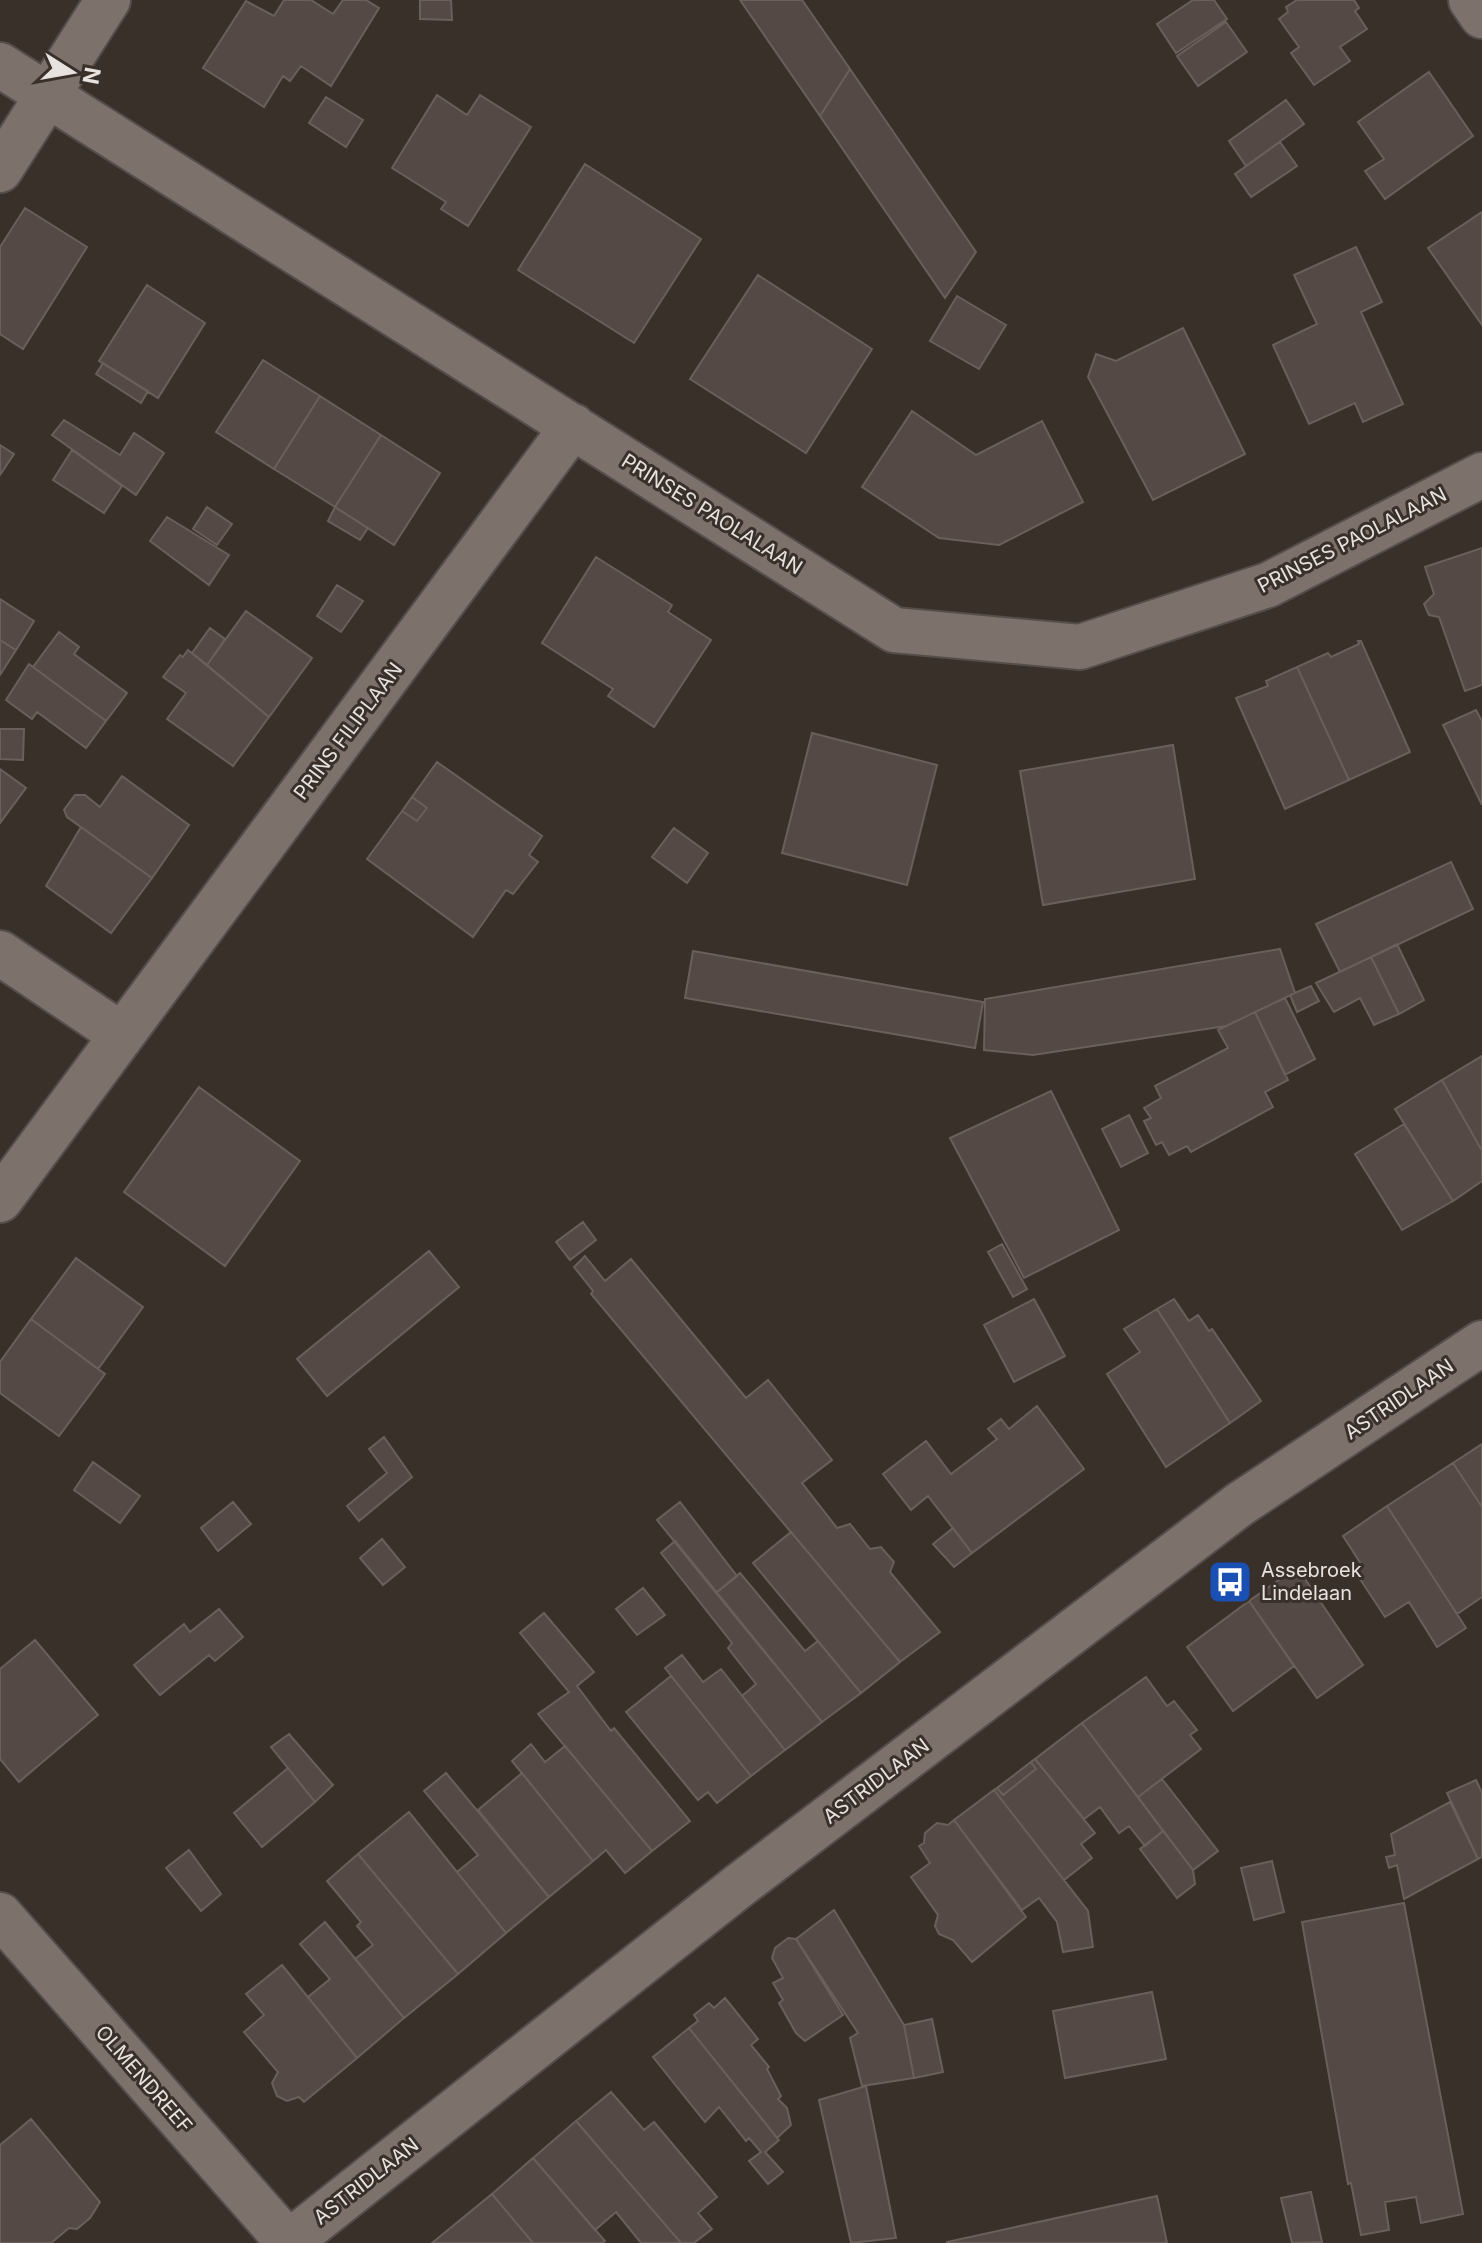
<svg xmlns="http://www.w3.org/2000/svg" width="1482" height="2243" font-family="Inter,sans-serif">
<rect width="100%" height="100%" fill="#39302a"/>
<path fill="#544944" stroke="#6a5f59" stroke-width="2" d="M284,0h27l22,14 10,-14h23l13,8 -48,78 -30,-20 -11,15 -7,-5 -19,31 -61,-39 43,-67 28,15z
M420,0h31l1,20 -32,-1z
M740,0h62l48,69 -30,47z
M1193,0h21l13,19 -51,34 -19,-29z
M1297,0h57l5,8 -4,3 12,18 -27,18 10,14 -36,24 -23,-32 8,-6 -20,-28 9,-7 -2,-5z
M1226,22l21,30 -49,34 -21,-30z
M850,69l126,183 -31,46 -125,-182z
M1429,72l44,64 -88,63 -20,-28 19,-12 -26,-37z
M437,95l30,20 13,-20 51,32 -63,99 -27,-17 5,-7 -54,-34z
M326,97l37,23 -17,27 -37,-24z
M1286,100l18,24 -58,42 -17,-25z
M1280,142l17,24 -46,31 -16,-23z
M585,164l116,75 -67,104 -116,-73z
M25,208l62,39 -64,102 -23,-15v-87z
M1482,212v113l-54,-77z
M1356,247l26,55 -21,10 42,92 -40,18 -8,-19 -46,21 -36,-79 44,-21 -23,-49z
M758,275l114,74 -66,104 -116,-74z
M147,285l58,38 -47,75 -59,-37z
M957,296l49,29 -27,44 -49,-28z
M1183,328l62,126 -92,46 -65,-123 8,-23 20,7z
M263,360l57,36 -46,73 -58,-37z
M103,363l45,28 -7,12 -45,-29z
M320,396l61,39 -46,72 -61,-38z
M912,411l64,44 66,-34 41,81 -84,43 -60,-7 -77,-51z
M64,420l56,35 14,-22 30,20 -28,42 -84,-60z
M381,435l59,38 -46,72 -59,-38z
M0,445l14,9 -14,21z
M72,450l50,36 -18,27 -51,-33z
M207,507l25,17 -15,21 -24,-16z
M335,507l33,21 -8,12 -32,-19z
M167,517l62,38 -20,30 -59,-44z
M1482,548v137l-17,6 -26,-74 -10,-2 -5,-11 10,-10 -9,-27z
M596,557l76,48 -4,7 43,28 -57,87 -46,-31 5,-7 -71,-46z
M337,585l26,16 -22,31 -24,-16z
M0,599l34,22 -18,29 -16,-10z
M246,611l66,47 -43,59 -62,-52z
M210,628l15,11 -18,26 -15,-12z
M59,632l20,15 -5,7 53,39 -21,28 -73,-54z
M0,640l16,10 -16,25z
M1358,641h3l49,111 -61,28 -52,-113 31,-14 3,4 28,-13z
M188,650l81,67 -36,49 -66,-47 19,-26 -23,-16 17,-22 3,2z
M29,664l77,57 -20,27 -49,-36 -5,7 -26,-19z
M1297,667l52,113 -64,29 -49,-111 32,-12 -2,-5z
M1476,710l6,11v84l-39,-80z
M0,729h24l-1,31 -23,-1z
M812,733l125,32 -30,120 -125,-32z
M1173,745l22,134 -152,26 -23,-134z
M437,762l105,74 -13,19 9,7 -25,32 -7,-4 -33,47 -106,-78 35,-48 15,10 10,-13 -15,-11z
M0,769l26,19 -26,35z
M122,776l67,49 -37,53 -85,-61 -3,-7 11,-15h10l15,12z
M412,797l15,11 -10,13 -15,-10z
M81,827l71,51 -41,55 -65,-47z
M674,828l34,25 -21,30 -35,-26z
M1451,862l22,47 -133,63 -24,-48z
M1397,944l27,56 -25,14 -28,-57z
M1280,949l15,44 -69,33 -193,29 -49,-5 1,-51z
M693,951l290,51 -8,46 -290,-50z
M1371,957l28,57 -25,11 -14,-27 -26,14 -18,-29z
M1311,986l8,15 -22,11 -7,-17z
M1285,998l30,61 -30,16 -30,-63z
M1255,1012l33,68 -23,12 8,15 -82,45 -4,-6 -18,9 -7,-13 -6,3 -12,-24 7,-3 -7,-10 17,-10 -6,-12 73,-38 -10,-18z
M1482,1056v95l-40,-71z
M1442,1080l40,71v30l-29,20 -58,-92z
M199,1087l101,74 -75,105 -101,-74z
M1051,1091l68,139 -95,48 -74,-140z
M1129,1115l19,38 -27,14 -19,-38z
M1404,1124l49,77 -51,29 -47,-76z
M583,1222l13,18 -26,20 -14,-18z
M1002,1244l25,45 -14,8 -25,-45z
M429,1251l30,36 -132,109 -30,-37z
M585,1256l20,25 26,-22 115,139 22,-18 64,80 -30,23 35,45 13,-4 20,25 11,-2 13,15 -4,10 50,60 -40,30 -309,-368 2,-3 -19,-24z
M76,1258l67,49 -45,62 -67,-50z
M1034,1299l31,57 -51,26 -30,-57z
M1174,1299l15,22 9,-6 11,16 3,-2 49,72 -31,22 -73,-114z
M1157,1309l73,114 -64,44 -59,-93 33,-22 -16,-23z
M31,1319l74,55 -46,62 -59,-43v-31z
M1037,1406l47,63 -112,84 -44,-57 -17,14 -28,-36 43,-33 25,33 46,-35 -9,-10 13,-10 8,10z
M384,1437l28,40 -53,44 -12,-15 40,-33 -18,-24z
M1482,1444v63l-29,-44z
M93,1462l47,34 -20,27 -46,-33z
M1453,1463l29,44v90l-25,17 -70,-108z
M233,1502l18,22 -33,27 -17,-23z
M680,1502l57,74 -21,17 -59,-73z
M1387,1506l79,122 -29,19 -28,-45 -24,15 -31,-47 7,-6 -18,-28z
M953,1528l19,25 -18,14 -21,-23z
M791,1532l109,130 -39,31 -108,-130z
M382,1539l23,28 -22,18 -23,-27z
M675,1541l147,181 -37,28 -43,-54 14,-12 -28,-36 4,-5 -71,-90z
M1297,1567l66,98 -46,33 -68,-97z
M740,1573l65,78 13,-10 43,52 -39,29 -106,-129z
M643,1588l22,27 -28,20 -21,-26z
M1249,1601l45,65 -61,45 -46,-64z
M219,1609l24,28 -28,24 -6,-6 -49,40 -26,-30 50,-41 6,8z
M544,1613l50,59 -17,14 34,45 3,-3 76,93 -38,30 -114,-137 31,-22 -49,-59z
M35,1640l63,75 -79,67 -19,-23v-90z
M682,1655l21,27 18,-13 64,81 -34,26 -86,-108z
M671,1676l80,100 -34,27 -9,-11 -10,8 -72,-88z
M1146,1677l21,29 7,-5 23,29 -7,5 11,14 -63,48 -56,-74z
M1082,1723l81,108 -18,15 -16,-20 -10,7 -19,-26 -16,12 -49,-60z
M289,1734l44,51 -18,17 -44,-55z
M531,1744l14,18 20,-16 87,105 -27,22 -19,-23 -13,11 -81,-100z
M1035,1759l60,74 -14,11 11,14 -28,22 -70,-90 3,-2 6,7 33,-26 -5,-7z
M1031,1762l5,7 -33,26 -6,-7z
M288,1768l27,34 -53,45 -28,-34z
M446,1773l103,124 -43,36 -49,-61 21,-17 -54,-64z
M522,1773l71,88 -44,36 -71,-87z
M1162,1779l56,72 -25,19 -55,-73z
M1476,1780l6,13v64l-4,2 -31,-66z
M994,1790l94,121 5,36 -30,5 -6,-30 -18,-24 -17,12 -68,-90z
M1450,1802l28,57 -74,40 -7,-34 -8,3 -3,-11 9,-2 -4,-21z
M409,1812l97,121 -48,41 -100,-120z
M954,1820l72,97 -54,45 -19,-22 -14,-6 -4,-8 3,-11 -27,-38 19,-14 -11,-17 5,-3 1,-10 12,-10 11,2z
M1163,1831l30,39 2,14 -18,14 -37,-49z
M189,1850l32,44 -20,17 -35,-43z
M358,1854l100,120 -54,44 -49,-59 18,-14 -16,-19 4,-4 -34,-41z
M1272,1861l12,51 -30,8 -13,-52z
M1404,1903l59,311 -42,9 -5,-26 -31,5 4,28 -28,5 -10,-52 -3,1 -46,-262z
M834,1910l70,115 10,53 -52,8 -12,-48 8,-5 -62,-94z
M325,1922l79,96 -47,40 -49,-61 22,-18 -30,-35z
M788,1938l8,1 47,76 -38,26 -9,-8 -17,-30 4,-3 -10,-17 10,-5 -11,-20 3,-10z
M282,1965l75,93 -53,44 -5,-5 -12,4 -10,-5 -5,-13 6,-11 -34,-40 20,-17 -18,-21z
M1152,1992l14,67 -101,19 -12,-67z
M725,1998l33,41 -7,6 18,22 -2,2 14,27 -3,3 9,9 4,17 -14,13 -88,-110 9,-7 -4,-6 15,-12 5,5z
M932,2019l11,53 -29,6 -10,-53z
M689,2028l90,112 -14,12 18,20 -15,12 -19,-23 12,-9 -12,-14 -3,3 -27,-34 -14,15 -52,-65z
M866,2086l30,152 -45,5 -32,-143z
M611,2092l33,38 10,-8 63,75 -19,16 14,16 -18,14h-13l-105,-122z
M31,2119l69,83 -10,16 -13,11 -8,-1 -18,15h-51v-98z
M576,2121l105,122h-40l-25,-31 -21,18 -62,-72z
M533,2158l72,83 -3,2h-69l-41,-49z
M1311,2192l11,50 -30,1 -11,-45z
M492,2194l41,49h-101z
M1157,2196l10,47h-220v-1z"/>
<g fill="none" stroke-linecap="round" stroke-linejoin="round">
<g stroke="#544d48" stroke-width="48">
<path id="street" d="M1471,0l11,16
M0,65l894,565 186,17 188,-62 214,-110
M0,170l108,-170
M0,953l122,82
M0,1200l573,-774
M0,1915l289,328"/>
</g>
<g stroke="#544d48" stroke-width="48">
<path id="secondary" d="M288,2243l452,-358 500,-381 242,-161"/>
</g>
<use href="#street" stroke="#7c716b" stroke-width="44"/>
<use href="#secondary" stroke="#7c716b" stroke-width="44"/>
</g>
<defs>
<g id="bus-square" transform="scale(2.3)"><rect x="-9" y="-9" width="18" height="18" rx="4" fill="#1a4fb4" stroke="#39302a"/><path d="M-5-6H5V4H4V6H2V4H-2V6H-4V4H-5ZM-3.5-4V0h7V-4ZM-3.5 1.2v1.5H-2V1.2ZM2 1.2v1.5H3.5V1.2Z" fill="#fff"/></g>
</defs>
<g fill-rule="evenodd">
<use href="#bus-square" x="1230" y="1582"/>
</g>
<g text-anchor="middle" stroke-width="6" stroke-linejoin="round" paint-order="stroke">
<g font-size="20" fill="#e8e2de" stroke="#39302a">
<text transform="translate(712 514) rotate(32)" y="7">PRINSES PAOLALAAN</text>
<text transform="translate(1352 540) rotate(-27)" y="7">PRINSES PAOLALAAN</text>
<text transform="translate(348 731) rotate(-53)" y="7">PRINS FILIPLAAN</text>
<text transform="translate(1399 1399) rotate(-34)" y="7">ASTRIDLAAN</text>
<text transform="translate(876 1781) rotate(-37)" y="7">ASTRIDLAAN</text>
<text transform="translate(144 2079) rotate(49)" y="7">OLMENDREEF</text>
<text transform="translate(366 2181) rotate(-38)" y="7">ASTRIDLAAN</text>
</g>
<g font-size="20" fill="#e8e2de" stroke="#39302a" text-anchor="start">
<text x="1261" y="1577">Assebroek<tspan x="1261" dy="23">Lindelaan</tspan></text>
</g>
</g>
<g transform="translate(72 72) rotate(101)" stroke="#39302a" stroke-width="6" paint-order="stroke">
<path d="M0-6L14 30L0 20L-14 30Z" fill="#e8e2de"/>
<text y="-12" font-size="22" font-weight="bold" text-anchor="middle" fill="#e8e2de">N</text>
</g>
</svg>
